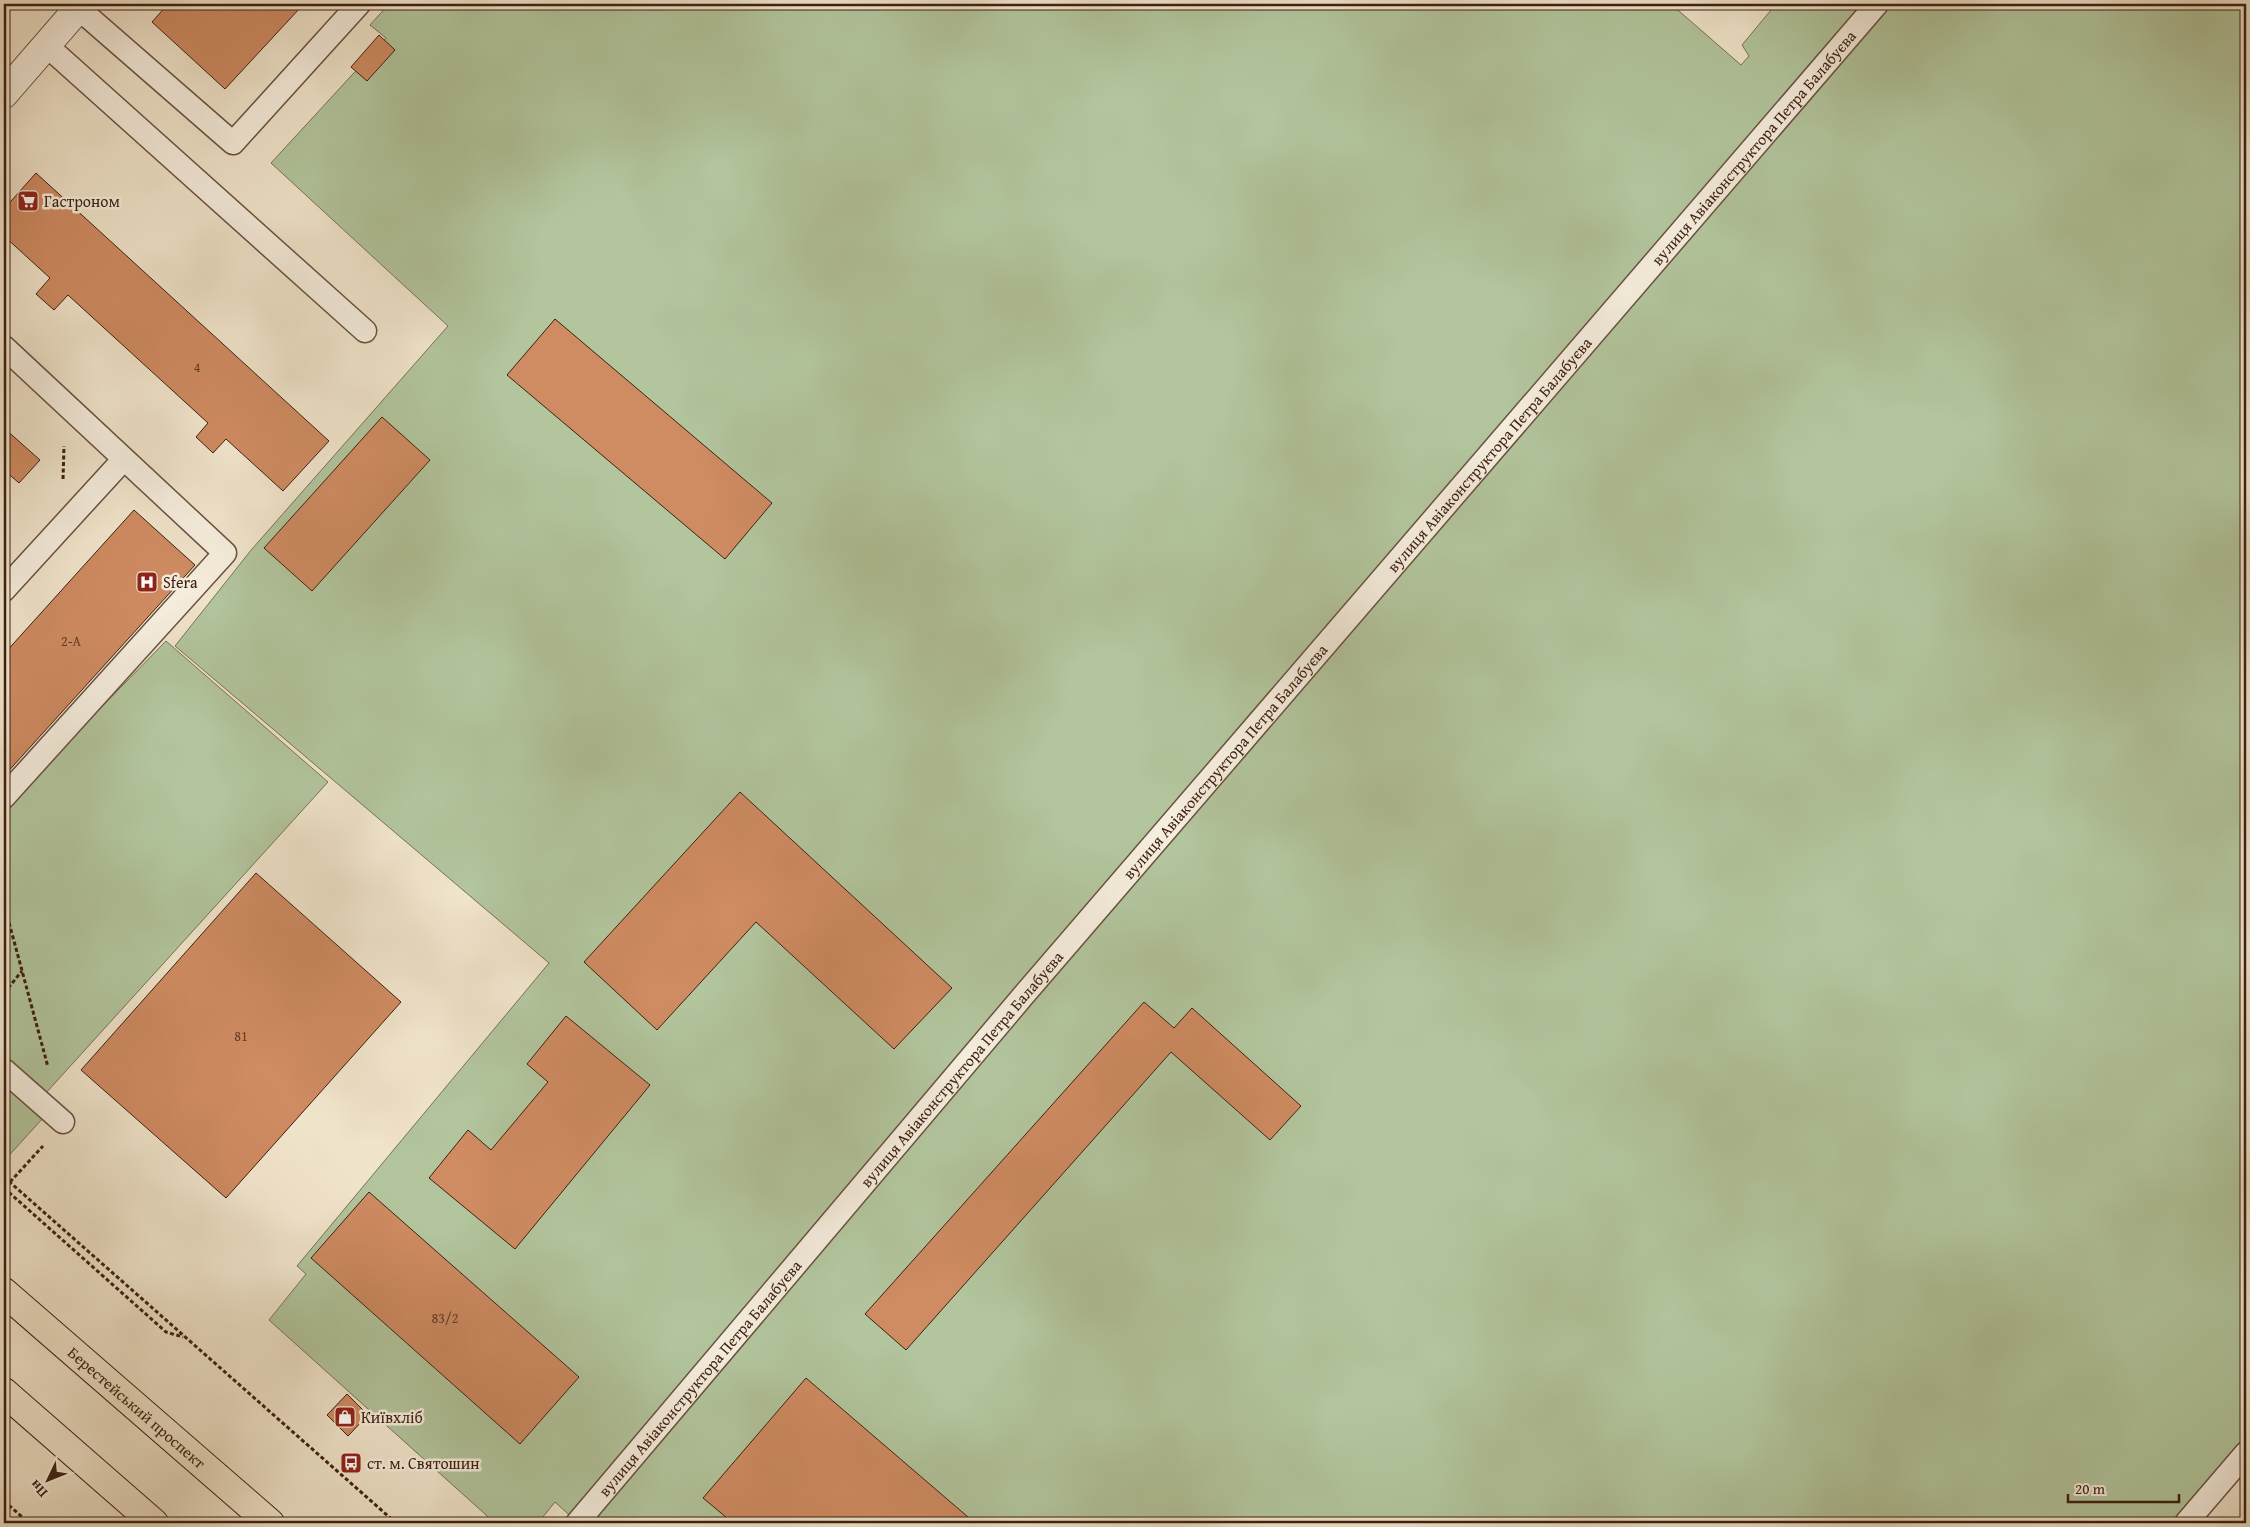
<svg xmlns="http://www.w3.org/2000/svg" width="2250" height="1527" font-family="'Gentium Book Plus',serif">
<rect width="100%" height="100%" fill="#f0e4cb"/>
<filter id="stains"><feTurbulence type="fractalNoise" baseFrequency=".004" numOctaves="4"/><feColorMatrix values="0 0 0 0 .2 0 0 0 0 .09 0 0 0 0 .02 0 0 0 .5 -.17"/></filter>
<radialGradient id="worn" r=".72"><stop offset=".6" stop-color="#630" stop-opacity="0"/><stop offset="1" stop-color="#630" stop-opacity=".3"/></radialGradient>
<path fill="#b2c59d" stroke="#787257" d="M389,4h1282l70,61 8,-9 -7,-11 34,-41h470v1433l-73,86h-1595l-23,-21 -17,21h-43l-226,-203 37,-46 -9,-8 252,-303 -374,-317 77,-97 196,-223 -177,-163 115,-125 -16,-13z
M166,641l162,141 -283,312 -41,-37v-250z
M4,1083l39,35 -39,43z"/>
<path fill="#cf8b62" stroke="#3d2011" d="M168,4h127l5,4 -75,81 -73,-67z
M379,35l16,15 -28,31 -16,-14z
M36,173l293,268 -46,50 -57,-52 -13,14 -17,-16 12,-14 -140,-128 -14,15 -18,-16 14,-16 -46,-42v-27z
M555,319l217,184 -47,56 -218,-184z
M382,417l48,43 -118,131 -48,-43z
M4,428l36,32 -21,23 -15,-13z
M134,510l61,55 -191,211v-122z
M740,792l212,196 -58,61 -138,-127 -99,108 -73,-68z
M256,873l145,129 -175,196 -145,-128z
M1144,1002l30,26 18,-20 109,98 -31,34 -99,-88 -265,298 -41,-36z
M566,1016l84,69 -135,164 -86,-71 39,-48 23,20 57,-68 -21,-18z
M369,1192l210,185 -59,67 -209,-186z
M806,1378l169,145h-242l-30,-25z
M347,1394l21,21 -20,21 -21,-21z"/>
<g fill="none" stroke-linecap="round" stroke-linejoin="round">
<g stroke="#6a5140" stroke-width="25">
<g id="lane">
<path d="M78,8l155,135 126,-139"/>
<path d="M46,45l319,286"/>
<path d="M4,347l221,206 -221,244"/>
<path d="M4,590l119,-130"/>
<path d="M4,1070l59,52"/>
<path id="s1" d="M577,1523l446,-527 854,-992"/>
<path d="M2186,1523l60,-70"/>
</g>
</g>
<g stroke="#6a5140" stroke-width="30">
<path id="street" d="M4,94l78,-90"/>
</g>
<g stroke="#3d2011" stroke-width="30">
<g id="primary">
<path id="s2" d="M4,1292l266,231"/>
<path d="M4,1392l150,131"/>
</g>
</g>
<path stroke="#3d2011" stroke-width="3" stroke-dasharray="4 2.5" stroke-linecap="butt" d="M63,479l1,-33
M4,904l44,163
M4,993l18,-22
M4,1177l392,346
M10,1182l33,-36
M4,1188l162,144 17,5
M4,1501l25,22"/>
<use href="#lane" stroke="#f5eddd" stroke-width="22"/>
<use href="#street" stroke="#f5eddd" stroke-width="28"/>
<use href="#primary" stroke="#f0e4cb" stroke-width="28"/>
</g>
<defs>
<g id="supermarket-square" transform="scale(1.125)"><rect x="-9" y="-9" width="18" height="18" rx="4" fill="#8f2418" stroke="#f5eddd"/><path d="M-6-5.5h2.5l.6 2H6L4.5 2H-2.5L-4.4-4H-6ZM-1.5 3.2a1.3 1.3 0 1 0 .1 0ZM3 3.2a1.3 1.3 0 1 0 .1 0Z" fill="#fff"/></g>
<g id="hospital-square" transform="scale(1.125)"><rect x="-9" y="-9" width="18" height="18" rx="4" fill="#8f2418" stroke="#f5eddd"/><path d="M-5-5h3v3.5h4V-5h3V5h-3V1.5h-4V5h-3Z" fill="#fff"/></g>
<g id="shop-square" transform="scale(1.125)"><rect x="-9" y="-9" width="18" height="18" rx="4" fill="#8f2418" stroke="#f5eddd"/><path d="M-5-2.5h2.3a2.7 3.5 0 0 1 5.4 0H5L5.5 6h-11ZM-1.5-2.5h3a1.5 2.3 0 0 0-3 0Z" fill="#fff"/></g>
<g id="bus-square" transform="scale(1.125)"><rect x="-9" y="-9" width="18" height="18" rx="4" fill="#8f2418" stroke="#f5eddd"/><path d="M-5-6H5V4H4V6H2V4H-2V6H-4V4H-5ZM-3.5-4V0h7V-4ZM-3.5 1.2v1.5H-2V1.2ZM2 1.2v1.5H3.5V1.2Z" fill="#fff"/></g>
</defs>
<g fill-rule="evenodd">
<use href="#supermarket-square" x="28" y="201"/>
<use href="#hospital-square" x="147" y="582"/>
<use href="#shop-square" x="345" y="1417"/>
<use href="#bus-square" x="351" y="1463"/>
</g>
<g text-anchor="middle" stroke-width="5" stroke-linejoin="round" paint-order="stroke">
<g font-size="14" fill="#623b25">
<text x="197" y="372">4</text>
<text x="71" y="646">2-А</text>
<text x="241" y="1041">81</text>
<text x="445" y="1323">83/2</text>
</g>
<g font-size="16" fill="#3d2011" stroke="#f5eddd">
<text dy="6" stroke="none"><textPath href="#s1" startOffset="1810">вулиця Авіаконструктора Петра Балабуєва</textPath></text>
<text dy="6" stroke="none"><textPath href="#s1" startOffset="1405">вулиця Авіаконструктора Петра Балабуєва</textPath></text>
<text dy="6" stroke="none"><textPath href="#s1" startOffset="1000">вулиця Авіаконструктора Петра Балабуєва</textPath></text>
<text dy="6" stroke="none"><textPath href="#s1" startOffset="595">вулиця Авіаконструктора Петра Балабуєва</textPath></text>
<text dy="6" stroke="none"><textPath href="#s1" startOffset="190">вулиця Авіаконструктора Петра Балабуєва</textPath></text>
<text dy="6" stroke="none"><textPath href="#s2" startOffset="176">Берестейський проспект</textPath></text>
</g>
<g font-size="16" fill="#3d2011" stroke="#f5eddd" text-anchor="start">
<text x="44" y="207">Гастроном</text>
<text x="163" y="588">Sfera</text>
<text x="361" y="1423">Київхліб</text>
<text x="367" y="1469">ст. м. Святошин</text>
</g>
</g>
<rect width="2250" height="1527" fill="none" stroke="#f0e4cb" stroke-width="20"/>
<rect x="5" y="5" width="2240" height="1517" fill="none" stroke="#3d2011" stroke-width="2.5"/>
<rect x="10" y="10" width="2230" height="1507" fill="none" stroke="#3d2011"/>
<g transform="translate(48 1480) rotate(227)" stroke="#f5eddd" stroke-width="4" paint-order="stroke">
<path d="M0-4L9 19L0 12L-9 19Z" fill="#3d2011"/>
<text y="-8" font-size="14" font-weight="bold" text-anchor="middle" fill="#3d2011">Пн</text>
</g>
<path d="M2068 1494v8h111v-8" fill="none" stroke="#3d2011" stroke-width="2.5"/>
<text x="2075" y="1494" font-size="15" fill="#3d2011" stroke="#f5eddd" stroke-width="4" paint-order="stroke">20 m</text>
<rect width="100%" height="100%" filter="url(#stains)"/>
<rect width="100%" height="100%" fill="url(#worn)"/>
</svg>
